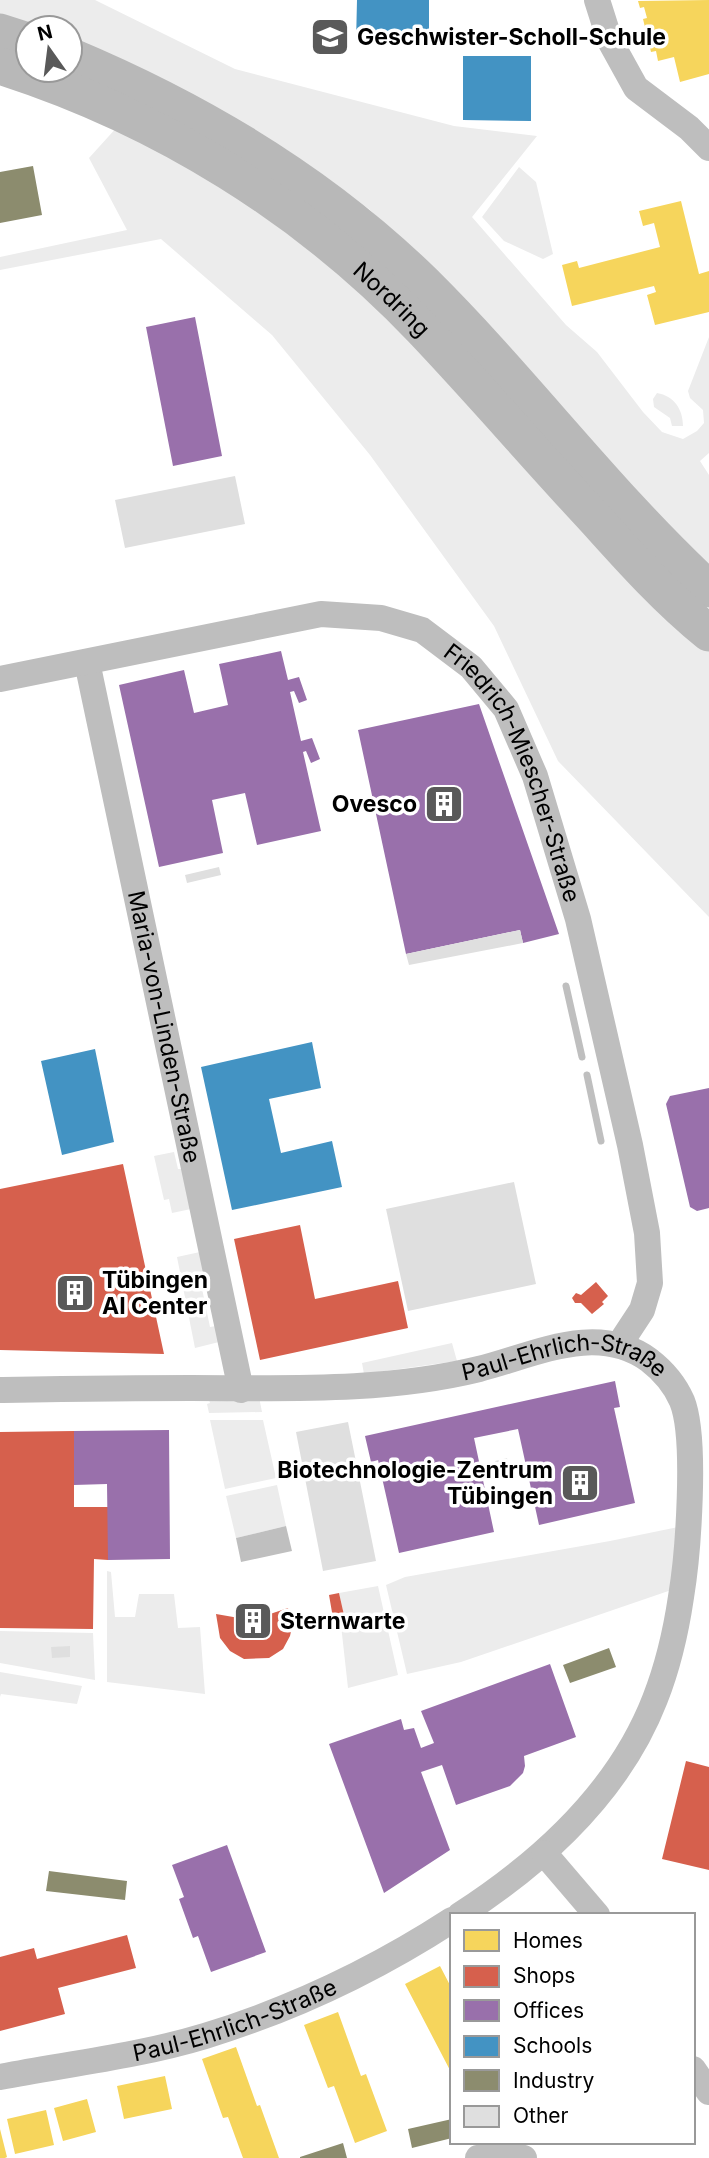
<svg xmlns="http://www.w3.org/2000/svg" width="709" height="2158" font-family="Inter,sans-serif">
<rect width="100%" height="100%" fill="#fff"/>
<path fill="#ececec" d="M0,0h95l140,69 219,57 83,10 -65,81 94,108 31,27 46,60 19,20 21,7 14,-8 7,-8 -1,-13 -13,-12 -2,-7 21,-54v116l-9,8 9,14v97l-276,-302 -64,-61 -82,-59 -217,-109v-13h-36l-34,-11z
M118,126l155,91 89,71 347,361v268l-151,-156 -64,-135 -124,-171 -98,-120 -111,-96 -161,31v-13l127,-27 -38,-72z
M519,167l17,15 17,72 -10,5 -39,-18 -22,-24z
M657,393c17,3 26,16 26,33h-11l-2,-8 -16,-11 -1,-8z
M174,1152l4,17h4l9,40 -19,4 -3,-14 -5,1 -10,-44z
M200,1252l5,26 -5,1 10,48 6,-1 3,16 -24,6 -18,-91z
M452,1343l5,18 -93,13 -2,-11z
M208,1397h51l3,15 -53,1 -2,-9 3,-1z
M210,1420h53l13,58 -51,11z
M277,1485l9,41 -50,12 -10,-42z
M688,1525l-5,61 -222,76 -54,12 -21,-89 19,-8 205,-36z
M107,1571l4,1 4,45h20l4,-23h35l4,34 22,-1 5,67 -98,-12z
M378,1586l20,89 -50,13 -8,-72 4,-1 -5,-22z
M0,1631l93,2 2,47 -95,-17z
M0,1672l82,14 -5,18 -76,-10 -1,3z"/>
<path fill="#bfbfbf" d="M286,1526l6,25 -51,11 -5,-24z"/>
<path fill="#f6d55c" d="M709,0v74l-29,8 -6,-25 -16,4 -2,-10 -5,1 -8,-33 4,-1 -3,-11 -4,1 -2,-7z
M681,201l18,73 10,-3v41l-54,13 -8,-30 9,-3 -2,-6 -82,20 -10,-41 15,-4 2,7 81,-21 -6,-24 -11,3 -4,-15z
M440,1966l12,23v85l-47,-90z
M338,2012l23,64 5,-2 21,57 -32,12 -21,-57 -6,2 -24,-63z
M236,2047l21,59 3,-1 19,53h-36l-15,-41 -5,1 -21,-59z
M165,2076l7,33 -48,10 -7,-33z
M87,2099l9,33 -33,9 -9,-33z
M46,2110l8,35 -39,9 -8,-35z
M0,2129l7,28 -2,1h-5z"/>
<path fill="#d6604d" d="M123,1164l41,190 -164,-4v-161z
M300,1225l15,74 83,-18 10,47 -148,32 -26,-121z
M596,1282l12,14 -6,6 2,2 -12,10 -11,-11h-6l-3,-5 4,-5 5,2z
M74,1431v76h34v53l-14,-1 -1,70 -93,-1v-196z
M339,1593l5,22 -11,3 -4,-23z
M251,1607l8,1 8,7 21,-7 4,19 -2,9 -7,13 -14,9 -25,1 -14,-8 -10,-13 -4,-24 23,4 6,-9z
M686,1761l23,6v103l-47,-11z
M127,1935l9,33 -78,20 7,26 -65,17v-74l34,-9 3,11z"/>
<path fill="#9970ab" d="M195,317l27,139 -49,10 -27,-139z
M281,651l7,29 11,-3 8,23 -8,3 -5,-12 -4,1 11,49 11,-3 8,21 -9,4 -5,-12 -3,1 18,79 -64,14 -12,-52 -33,7 11,53 -64,14 -40,-182 65,-15 10,43 34,-8 -9,-41z
M479,704l80,230 -36,9 -3,-13 -114,24 -48,-224z
M709,1088v120l-12,3 -7,-4 -24,-103 4,-8z
M615,1381l5,26 -6,1 21,95 -96,22 -21,-96 -44,9 20,94 -95,21 -21,-93 -7,2 -6,-26z
M169,1430l1,129 -62,1 -1,-76 -33,1v-54z
M550,1664l26,73 -52,19 1,10 -2,7 -13,13 -54,19 -14,-40 -21,7 29,78 -66,43 -55,-149 72,-25 3,11 10,-2 7,20 13,-5 -13,-32z
M227,1845l39,107 -55,20 -13,-36 -5,2 -14,-39 5,-2 -12,-32z"/>
<path fill="#4393c3" d="M357,0h72v43h-73z
M463,56h68v65l-68,-1z
M312,1042l9,46 -52,11 12,54 51,-12 10,46 -110,23 -31,-143z
M95,1049l19,93 -52,13 -21,-94z"/>
<path fill="#8c8c6e" d="M33,166l9,49 -42,8v-51z
M609,1648l7,19 -46,16 -7,-18z
M49,1871l78,10 -2,19 -79,-9z
M452,2119v19l-40,10 -4,-19z
M343,2143l4,15h-47v-1z"/>
<g fill="none" stroke-linecap="round" stroke-linejoin="round">
<path stroke="#bfbfbf" stroke-width="7" d="M566,986l16,71
M587,1075l14,66"/>
</g>
<path fill="#dfdfdf" d="M235,476l10,48 -120,24 -10,-48z
M219,867l2,8 -34,8 -2,-8z
M520,930l3,13 -114,22 -3,-11z
M514,1182l22,102 -128,27 -22,-102z
M348,1422l28,139 -53,10 -27,-139z
M507,1458l3,14 -12,2 -3,-13z
M241 1621a12 12 0 1 1 24 0a12 12 0 1 1-24 0Z
M70,1646v11l-18,1 -1,-11z"/>
<g fill="none" stroke-linecap="round" stroke-linejoin="round">
<g stroke="#bebebe" stroke-width="26">
<path d="M597,0l13,41 26,47 53,40 20,20"/>
<path id="s1" d="M87,662l154,728"/>
<path id="s2" d="M0,679l321,-65 60,4 41,12 49,37 35,42 29,67 43,143 52,226 17,88 3,50 -8,27 -23,35"/>
<path id="s3" d="M0,1390c64,-1 127,-2 191,-2 96,0 194,4 288,-19 56,-14 117,-47 170,-9 13,10 26,25 33,41 15,37 6,154 -1,196 -5,34 -13,69 -26,102 -36,93 -113,163 -195,216"/>
<path d="M544,1853l53,62"/>
<path d="M693,2069l16,23"/>
<path id="s4" d="M0,2077c68,-13 139,-21 205,-41 88,-27 170,-66 247,-116"/>
<path d="M478,2158l31,-4 15,4"/>
</g>
<g stroke="#b8b8b8" stroke-width="37">
<path d="M0,32l28,9"/>
<path d="M70,56c131,55 252,127 354,227 99,98 182,211 285,306"/>
<path id="s5" d="M0,66c160,51 307,142 422,263 60,63 116,129 175,192 35,39 71,79 112,112"/>
</g>
</g>
<defs>
<g id="school-square" transform="scale(2.0125)"><rect x="-9" y="-9" width="18" height="18" rx="4" fill="#595959" stroke="#fff"/><path d="M0-5L7-2L0 1L-7-2ZM-4 1L0 2.5L4 1V4Q0 6-4 4Z" fill="#fff"/></g>
<g id="building-square" transform="scale(2.0125)"><rect x="-9" y="-9" width="18" height="18" rx="4" fill="#595959" stroke="#fff"/><path d="M-4-6H4V6H1V3H-1V6H-4ZM-2.5-4.3h1.7v1.8h-1.7ZM.8-4.3h1.7v1.8H.8ZM-2.5-1h1.7V.8h-1.7ZM.8-1h1.7V.8H.8Z" fill="#fff"/></g>
</defs>
<g fill-rule="evenodd">
<use href="#school-square" x="330" y="37"/>
<use href="#building-square" x="444" y="804"/>
<use href="#building-square" x="75" y="1293"/>
<use href="#building-square" x="580" y="1483"/>
<use href="#building-square" x="253" y="1621"/>
</g>
<g text-anchor="middle" stroke-width="7" stroke-linejoin="round" paint-order="stroke">
<g font-size="23" font-weight="bold" fill="#000" stroke="#fff" text-anchor="start">
<text x="357" y="45">Geschwister-Scholl-Schule</text>
<text x="417" y="812" text-anchor="end">Ovesco</text>
<text x="102" y="1288">Tübingen<tspan x="102" dy="26">AI Center</tspan></text>
<text x="553" y="1478" text-anchor="end">Biotechnologie-Zentrum<tspan x="553" dy="26">Tübingen</tspan></text>
<text x="280" y="1629">Sternwarte</text>
</g>
<g font-size="23" fill="#000" stroke="#fff">
<text dy="8" stroke="none"><textPath href="#s5" startOffset="460">Nordring</textPath></text>
<text dy="8" stroke="none"><textPath href="#s2" startOffset="606">Friedrich-Miescher-Straße</textPath></text>
<text dy="8" stroke="none"><textPath href="#s1" startOffset="373">Maria-von-Linden-Straße</textPath></text>
<text dy="8" stroke="none"><textPath href="#s3" startOffset="570">Paul-Ehrlich-Straße</textPath></text>
<text dy="8" stroke="none"><textPath href="#s4" startOffset="242">Paul-Ehrlich-Straße</textPath></text>
</g>
</g>
<rect x="450" y="1913" width="245" height="231" fill="#ffffff" stroke="#999999" stroke-width="2"/>
<rect x="464" y="1930" width="35" height="21" fill="#f6d55c" stroke="#999999" stroke-width="2"/>
<text x="513" y="1948" font-size="21" fill="#000000">Homes</text>
<rect x="464" y="1966" width="35" height="21" fill="#d6604d" stroke="#999999" stroke-width="2"/>
<text x="513" y="1983" font-size="21" fill="#000000">Shops</text>
<rect x="464" y="2000" width="35" height="21" fill="#9970ab" stroke="#999999" stroke-width="2"/>
<text x="513" y="2018" font-size="21" fill="#000000">Offices</text>
<rect x="464" y="2036" width="35" height="21" fill="#4393c3" stroke="#999999" stroke-width="2"/>
<text x="513" y="2053" font-size="21" fill="#000000">Schools</text>
<rect x="464" y="2070" width="35" height="21" fill="#8c8c6e" stroke="#999999" stroke-width="2"/>
<text x="513" y="2088" font-size="21" fill="#000000">Industry</text>
<rect x="464" y="2106" width="35" height="21" fill="#dfdfdf" stroke="#999999" stroke-width="2"/>
<text x="513" y="2123" font-size="21" fill="#000000">Other</text>
<g transform="translate(49 49) rotate(346)"><circle r="33" fill="#ffffff" stroke="#999999" stroke-width="2"/>
<path d="M0-5L12 26L0 18L-12 26Z" fill="#595959"/>
<text y="-10" font-size="19" font-weight="bold" text-anchor="middle" fill="#000000">N</text>
</g>
</svg>
